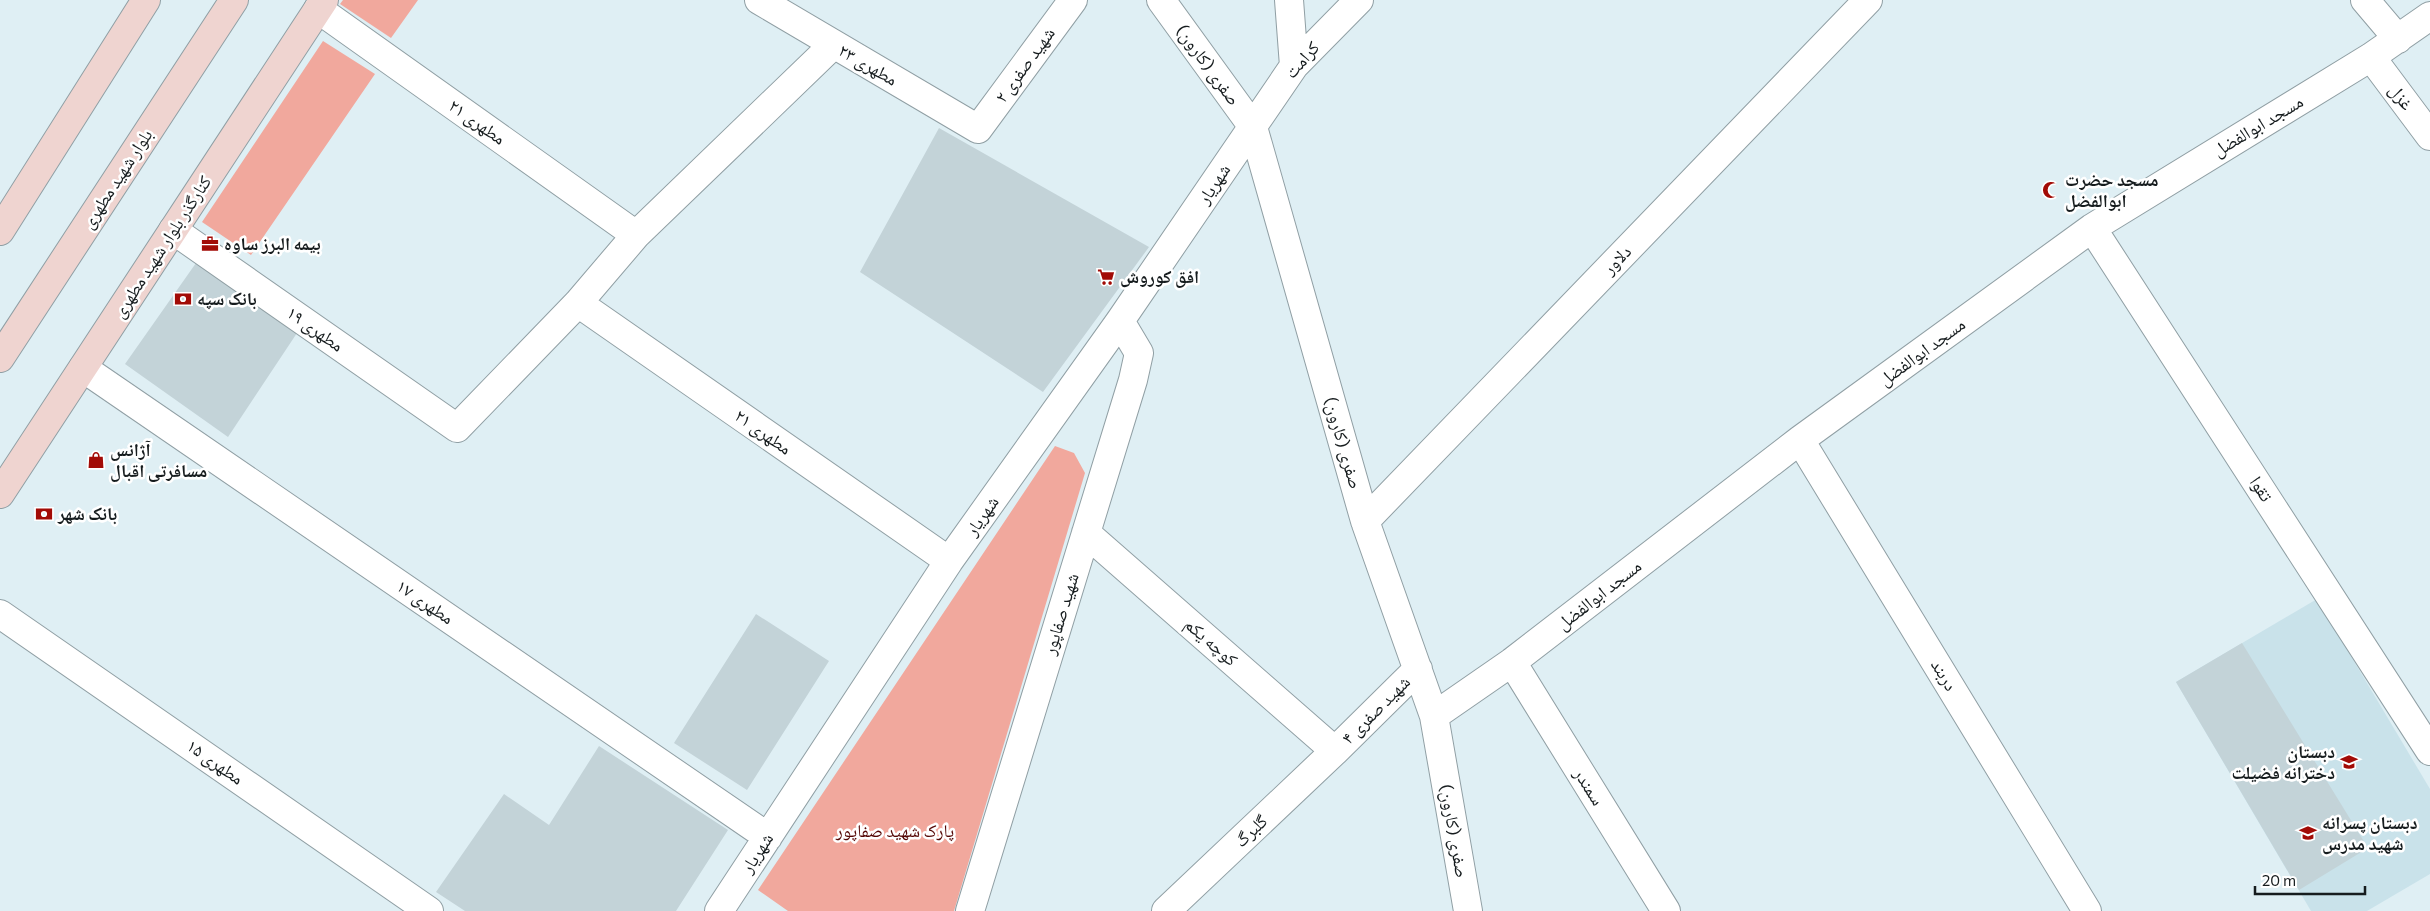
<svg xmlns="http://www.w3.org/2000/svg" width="2430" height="911" font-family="Commissioner,'Noto Naskh Arabic',sans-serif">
<rect width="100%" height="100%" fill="#dfeff4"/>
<path fill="#c9e2ea" d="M2317,599l113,190v85l-63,37h-56l-135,-229z"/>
<path fill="#f1a89d" d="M343,0h75l-27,38 -51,-34z
M323,41l52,33 -124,181 -49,-33z
M1055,446l19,7 11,20 -131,438h-166l-30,-21z"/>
<path fill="#c3d3d8" d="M939,128l210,119 -106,145 -183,-120z
M196,263l101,70 -69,104 -103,-73z
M756,614l73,47 -82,129 -73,-47z
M2242,643l126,205 -69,42 -123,-208z
M599,746l129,84 -52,81h-211l-29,-19 68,-98 45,31z"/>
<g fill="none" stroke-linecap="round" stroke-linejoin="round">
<g stroke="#909fa4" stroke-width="30">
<path id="street" d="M759,0l219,129 95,-129
M1161,0l92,127 112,394 69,195 34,195
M1289,0l5,66
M2365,0l33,39
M318,9l318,226
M2371,57l59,79
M2092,228l338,523
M173,230l284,198 121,-125 58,-68 197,-190
M578,303l371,258
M83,368l685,469
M1800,440l287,471
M1365,521l503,-521
M1086,533l249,218
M0,614l429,297
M1512,662l154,249
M1434,716l78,-54 288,-222 292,-212 279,-171 59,-41
M719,911l230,-350 171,-240 174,-255 65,-66
M970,911l163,-531 6,-27 -19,-32
M1166,911l169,-160 83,-82"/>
</g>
<g stroke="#909fa4" stroke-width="30">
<path id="secondary" d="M0,231l146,-231
M0,358l234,-358
M0,494l324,-494"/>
</g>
<use href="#street" stroke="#fff" stroke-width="28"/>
<use href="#secondary" stroke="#efd4d0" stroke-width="28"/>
</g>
<defs>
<g id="mosque-bare" transform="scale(1.35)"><path d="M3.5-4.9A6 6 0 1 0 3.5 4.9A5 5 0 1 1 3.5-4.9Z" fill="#a20b06" stroke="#fff" stroke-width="2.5" paint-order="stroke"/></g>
<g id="office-bare" transform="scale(1.35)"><path d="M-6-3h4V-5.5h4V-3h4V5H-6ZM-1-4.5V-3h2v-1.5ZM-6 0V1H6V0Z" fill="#a20b06" stroke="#fff" stroke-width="2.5" paint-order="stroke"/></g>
<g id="supermarket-bare" transform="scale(1.35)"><path d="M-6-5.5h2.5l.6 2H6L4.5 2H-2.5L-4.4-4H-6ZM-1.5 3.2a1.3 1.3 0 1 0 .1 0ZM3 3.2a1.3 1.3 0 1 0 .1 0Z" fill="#a20b06" stroke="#fff" stroke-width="2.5" paint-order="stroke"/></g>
<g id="bank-bare" transform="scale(1.35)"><path d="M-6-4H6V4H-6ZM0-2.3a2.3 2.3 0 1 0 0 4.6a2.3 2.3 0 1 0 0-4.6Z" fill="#a20b06" stroke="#fff" stroke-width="2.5" paint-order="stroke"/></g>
<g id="shop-bare" transform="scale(1.35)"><path d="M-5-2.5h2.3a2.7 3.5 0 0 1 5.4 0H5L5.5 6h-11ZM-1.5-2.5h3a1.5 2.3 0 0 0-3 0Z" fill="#a20b06" stroke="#fff" stroke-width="2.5" paint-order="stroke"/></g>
<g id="school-bare" transform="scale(1.35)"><path d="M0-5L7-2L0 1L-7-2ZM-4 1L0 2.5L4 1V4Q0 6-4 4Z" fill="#a20b06" stroke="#fff" stroke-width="2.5" paint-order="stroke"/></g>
</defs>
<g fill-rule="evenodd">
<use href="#mosque-bare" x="2051" y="190"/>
<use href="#office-bare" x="210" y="244"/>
<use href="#supermarket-bare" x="1106" y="277"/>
<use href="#bank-bare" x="183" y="299"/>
<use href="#shop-bare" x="96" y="460"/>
<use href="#bank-bare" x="44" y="514"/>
<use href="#school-bare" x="2349" y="762"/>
<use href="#school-bare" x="2308" y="833"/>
</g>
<g text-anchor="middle" stroke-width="5" stroke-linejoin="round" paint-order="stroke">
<g font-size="18" fill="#161c1e" stroke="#fff">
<text transform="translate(1302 60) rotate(-49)" y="6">کرامت</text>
<text transform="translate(868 65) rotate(30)" y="6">مطهری ۲۳</text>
<text transform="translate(1025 65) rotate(-54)" y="6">شهید صفری ۲</text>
<text transform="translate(1208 65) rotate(54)" y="6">صفری (کارون)</text>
<text transform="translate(2401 97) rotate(53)" y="6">غزل</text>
<text transform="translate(477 122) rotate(35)" y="6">مطهری ۲۱</text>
<text transform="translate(2258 126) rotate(-31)" y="6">مسجد ابوالفضل</text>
<text transform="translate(117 179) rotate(-57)" y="6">بلوار شهید مطهری</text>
<text transform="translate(1214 184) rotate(-56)" y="6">شهریار</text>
<text transform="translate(162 247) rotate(-57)" y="6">کنارگذر بلوار شهید مطهری</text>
<text transform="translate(1617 260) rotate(-46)" y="6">دلاور</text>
<text transform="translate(315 329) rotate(35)" y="6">مطهری ۱۹</text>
<text transform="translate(1922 352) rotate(-36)" y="6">مسجد ابوالفضل</text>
<text transform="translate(763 432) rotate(35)" y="6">مطهری ۲۱</text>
<text transform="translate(1343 443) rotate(74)" y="6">صفری (کارون)</text>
<text transform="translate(2261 489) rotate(57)" y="6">تقوا</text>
<text transform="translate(982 516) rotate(-55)" y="6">شهریار</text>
<text transform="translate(1599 595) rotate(-38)" y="6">مسجد ابوالفضل</text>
<text transform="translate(425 602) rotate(34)" y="6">مطهری ۱۷</text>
<text transform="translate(1061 614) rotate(-73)" y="6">شهید صفاپور</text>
<text transform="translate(1211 642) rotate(41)" y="6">کوچه یکم</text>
<text transform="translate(1944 675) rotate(59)" y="6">دربند</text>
<text transform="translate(1376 710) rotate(-45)" y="6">شهید صفری ۴</text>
<text transform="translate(215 762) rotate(35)" y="6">مطهری ۱۵</text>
<text transform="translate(1589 787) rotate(58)" y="6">سمندر</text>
<text transform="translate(1251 831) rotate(-43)" y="6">گلبرگ</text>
<text transform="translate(1454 831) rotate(80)" y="6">صفری (کارون)</text>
<text transform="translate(757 853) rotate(-57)" y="6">شهریار</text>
</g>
<g font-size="18" font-weight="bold" fill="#161c1e" stroke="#fff" text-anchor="start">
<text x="2065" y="186">مسجد حضرت<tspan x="2065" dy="21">ابوالفضل</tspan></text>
<text x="224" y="250">بیمه البرز ساوه</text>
<text x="1120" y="283">افق کوروش</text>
<text x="197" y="305">بانک سپه</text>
<text x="110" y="456">آژانس<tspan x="110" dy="21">مسافرتی اقبال</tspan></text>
<text x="58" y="520">بانک شهر</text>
<text x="2335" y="758" text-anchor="end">دبستان<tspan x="2335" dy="21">دخترانه فضیلت</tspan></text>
<text x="2322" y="829">دبستان پسرانه<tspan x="2322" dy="21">شهید مدرس</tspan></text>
</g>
<g font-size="18" fill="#540604" stroke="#fff">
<text x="895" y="837">پارک شهید صفاپور</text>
</g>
</g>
<path d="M2255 886v8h110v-8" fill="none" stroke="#161c1e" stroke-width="2.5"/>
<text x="2262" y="886" font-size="15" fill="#161c1e" stroke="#ffffff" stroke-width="4" paint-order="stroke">20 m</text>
</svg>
